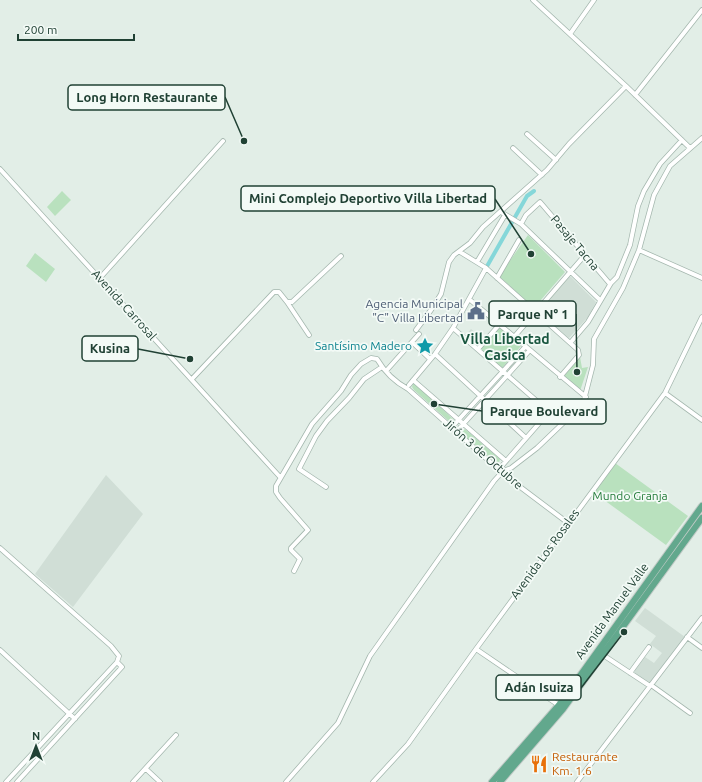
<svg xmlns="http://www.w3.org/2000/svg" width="702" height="782" font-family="Ubuntu,sans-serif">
<rect width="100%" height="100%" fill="#e2eee7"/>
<path fill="#d0ded6" d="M569,277h2l25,25 -8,15 -19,21 -29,-25v-3z
M471,329l12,10 -5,6 -12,-10z
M106,475l37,39 -70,93 -38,-33z
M645,608l40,29 -35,47 -15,-10v-4l10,-13 9,6 8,-10 -12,-9 6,-8 -21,-15z"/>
<path fill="#b9e1be" d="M62,191l9,9 -16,16 -8,-9z
M528,235l37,37 -31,36 -35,-32z
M35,253l20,16 -9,13 -20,-16z
M499,327l22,19 -19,22 -22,-20z
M580,357l2,11 6,-1 -8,24 -16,-15z
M413,384h3l39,37 -4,2 -37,-33 -2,-3z
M465,429l35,30 -1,4h-3l-31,-27 -2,-5z
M615,463l73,53 -22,29 -73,-53z"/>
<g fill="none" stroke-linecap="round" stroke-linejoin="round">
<path stroke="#85d7d9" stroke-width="4" d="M486,268l41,-72 7,-5"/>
<g stroke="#a4b7ae" stroke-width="5.5">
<path id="minor" d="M533,0l93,86 64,62
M570,34l24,-34
M635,95l67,-85
M527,134l29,26
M513,148l29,27
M0,169l280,308
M501,212l20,12 79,76
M521,224l5,-9 14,-13 70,82
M639,250l63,28
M460,252l26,16 92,82 1,5 -19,22
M477,262l28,-47
M497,278l22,-38
M99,279l124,-138
M469,299l117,98
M287,302l22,33
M453,328l109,95
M416,330l15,-20 10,-16 8,-32 5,-7 16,-12 13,-16 64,-57 22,-26 57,-58
M514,337l71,-82
M412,342l18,17
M571,342l17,-20 23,-39 6,-6 13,-32 8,-39 6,-15 16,-27 22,-24
M478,349l21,-24
M435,354l91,84
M386,371l33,-37
M192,379l82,-87h5l8,10h5l49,-46
M413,380l93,81
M409,385l26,-31 18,-26 33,-60
M665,393l37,27
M452,427l73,-80
M457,431l73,-81
M500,468l49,-56
M326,487l-27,-18 17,-33 11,-15 22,-23 15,-19 18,-12
M0,548l111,98 8,10 -2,6 -111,120
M294,571l6,-12 -9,-9v-2l17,-18 -28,-32 -4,-6v-6l36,-62 29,-33 10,-16 10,-11 10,-6 6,1c7,12 18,23 31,30l99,88 61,46
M687,637l15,11
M476,649l84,57
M0,650l75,69
M603,655l47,31
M630,673l19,-26
M651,685l39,28
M146,769l14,13
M17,782l105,-115 -5,-5
M133,782l43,-47
M286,782l52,-59 32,-67 124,-175 9,-10 8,-3 26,-20 46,-44 10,-39 1,-26 29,-51 16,-38 15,-55 16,-29 32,-28
M373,782l35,-38 68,-95 189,-256 37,-76
M577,782l125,-164"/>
</g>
<g stroke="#c1cac6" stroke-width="8">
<path id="primary" d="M492,782l67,-77 143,-199
M500,782l63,-73 139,-191"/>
</g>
<use href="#minor" stroke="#fff" stroke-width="4"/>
<use href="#primary" stroke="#62a88d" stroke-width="6"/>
</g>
<defs>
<g id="civic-bare" transform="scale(1.38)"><path d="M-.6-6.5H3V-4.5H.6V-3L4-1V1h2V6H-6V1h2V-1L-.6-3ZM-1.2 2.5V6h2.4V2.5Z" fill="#5c6f8a" stroke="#f3faf6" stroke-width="2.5" paint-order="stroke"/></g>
<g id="sight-bare" transform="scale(1.38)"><path d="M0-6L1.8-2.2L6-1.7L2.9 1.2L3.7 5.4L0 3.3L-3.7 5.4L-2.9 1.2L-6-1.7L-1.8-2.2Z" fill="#0f9aa8" stroke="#f3faf6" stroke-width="2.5" paint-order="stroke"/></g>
<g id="restaurant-bare" transform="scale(1.38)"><path d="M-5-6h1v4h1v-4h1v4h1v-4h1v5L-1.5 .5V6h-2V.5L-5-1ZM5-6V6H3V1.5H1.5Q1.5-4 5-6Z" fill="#e8710a" stroke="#f3faf6" stroke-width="2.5" paint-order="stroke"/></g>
</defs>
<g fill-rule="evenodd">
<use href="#civic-bare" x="476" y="311"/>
<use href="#sight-bare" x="425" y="346"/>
<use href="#restaurant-bare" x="539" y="764"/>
</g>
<g text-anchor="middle" stroke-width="3.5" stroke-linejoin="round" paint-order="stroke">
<g font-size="12" fill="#204134" stroke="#f3faf6">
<text transform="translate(575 243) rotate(50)" y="4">Pasaje Tacna</text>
<text transform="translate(124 305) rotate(48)" y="4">Avenida Carrosal</text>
<text transform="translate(483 454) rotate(41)" y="4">Jirón 3 de Octubre</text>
<text transform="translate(545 554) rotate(-54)" y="4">Avenida Los Rosales</text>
<text transform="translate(612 611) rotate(-54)" y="4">Avenida Manuel Valle</text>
</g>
<g font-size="12" fill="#4e5e75" stroke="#f3faf6" text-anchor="end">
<text x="463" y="308">Agencia Municipal<tspan x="463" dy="14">"C" Villa Libertad</tspan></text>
</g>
<g font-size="12" fill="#0d838f" stroke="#f3faf6" text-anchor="end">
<text x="412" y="350">Santísimo Madero</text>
</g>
<g font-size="12" fill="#267d3c" stroke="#f3faf6">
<text x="630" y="500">Mundo Granja</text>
</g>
<g font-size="12" fill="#c56008" stroke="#f3faf6" text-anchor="start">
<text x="552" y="761">Restaurante<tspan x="552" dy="14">Km. 1.6</tspan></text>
</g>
<g font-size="14" font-weight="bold" fill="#19563f" stroke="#f3faf6">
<text x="505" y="344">Villa Libertad<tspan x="505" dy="16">Casica</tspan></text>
</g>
</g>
<path fill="none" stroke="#204134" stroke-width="1.5" d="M244 141L225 97M531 254L495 199M577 372L576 314M190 359L138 349M434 404L482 411M624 632L581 688"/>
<g fill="#204134" stroke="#f3faf6" stroke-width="1.5">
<circle cx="244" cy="141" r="4"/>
<circle cx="531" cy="254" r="4"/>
<circle cx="577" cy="372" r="4"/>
<circle cx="190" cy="359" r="4"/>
<circle cx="434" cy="404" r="4"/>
<circle cx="624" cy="632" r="4"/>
</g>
<g fill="#f3faf6" stroke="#204134" stroke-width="1.5">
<rect x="68" y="85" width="157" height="25" rx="4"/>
<rect x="241" y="186" width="254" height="25" rx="4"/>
<rect x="489" y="301" width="87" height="25" rx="4"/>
<rect x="82" y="336" width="56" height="25" rx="4"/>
<rect x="482" y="399" width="124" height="25" rx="4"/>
<rect x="496" y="675" width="85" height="25" rx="4"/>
</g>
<g font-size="13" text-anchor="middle" font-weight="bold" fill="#204134">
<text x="147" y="102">Long Horn Restaurante</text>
<text x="368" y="203">Mini Complejo Deportivo Villa Libertad</text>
<text x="533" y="319">Parque N° 1</text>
<text x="110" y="353">Kusina</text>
<text x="544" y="416">Parque Boulevard</text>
<text x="539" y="692">Adán Isuiza</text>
</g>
<g transform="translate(36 746)" stroke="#f3faf6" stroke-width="3" paint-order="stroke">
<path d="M0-3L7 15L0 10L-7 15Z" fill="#204134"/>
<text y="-6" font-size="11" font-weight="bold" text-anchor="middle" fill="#204134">N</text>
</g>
<path d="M18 34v6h116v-6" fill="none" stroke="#204134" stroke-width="2"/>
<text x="24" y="34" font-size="12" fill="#204134" stroke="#f3faf6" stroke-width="3" paint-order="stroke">200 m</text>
</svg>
